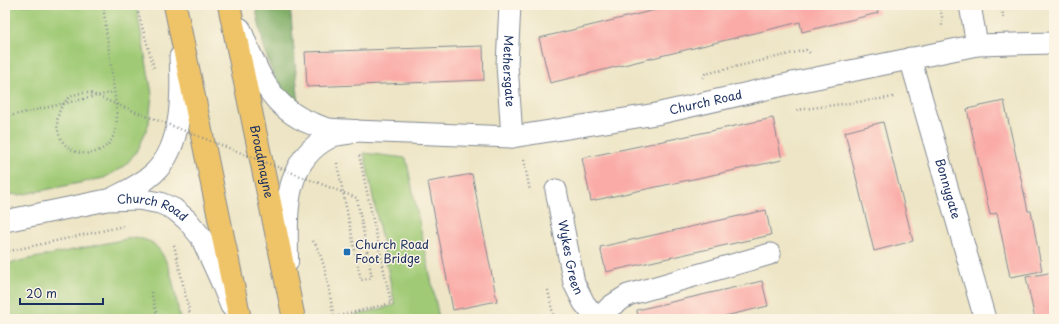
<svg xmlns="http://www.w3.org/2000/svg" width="1059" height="324" font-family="'Playpen Sans',sans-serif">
<rect width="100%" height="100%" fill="#fcf5e5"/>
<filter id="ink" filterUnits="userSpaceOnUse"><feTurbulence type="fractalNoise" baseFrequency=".025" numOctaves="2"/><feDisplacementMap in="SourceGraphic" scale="8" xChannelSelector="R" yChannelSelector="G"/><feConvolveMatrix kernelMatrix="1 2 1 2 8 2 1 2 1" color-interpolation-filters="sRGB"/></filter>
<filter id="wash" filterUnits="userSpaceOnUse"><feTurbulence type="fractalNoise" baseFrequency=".012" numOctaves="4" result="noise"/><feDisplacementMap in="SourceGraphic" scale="16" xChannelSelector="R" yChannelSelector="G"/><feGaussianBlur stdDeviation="0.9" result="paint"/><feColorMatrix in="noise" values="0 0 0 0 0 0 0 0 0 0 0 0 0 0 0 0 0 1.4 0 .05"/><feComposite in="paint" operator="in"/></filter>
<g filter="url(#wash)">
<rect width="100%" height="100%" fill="#ede5c5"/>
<path fill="#a0ca76" stroke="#5e7c6a" d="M5,5h131l16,89 -3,29 -10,25 -14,18 -21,12 -84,17 -15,-1z
M364,153l42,5 33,160 -1,1h-97l54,-14z
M136,237c5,2 11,3 15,5 21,14 24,54 29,77h-175v-55z"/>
<path fill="#80ae67" stroke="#4e6e62" d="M255,5h35l9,102c-4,-3 -9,-6 -12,-10 -21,-25 -25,-61 -32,-92z"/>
<g id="blocks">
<path fill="#faaba7" d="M676,5h201l1,8 -76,19 -2,-10 -250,61 -11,-45z
M483,46l1,34 -177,7 -2,-35z
M1004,101l24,110h3l11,60 -32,6 -13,-64 -7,2 -23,-106z
M773,118l9,42 -191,41 -9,-43z
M883,122l30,119 -39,10 -29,-119z
M472,174l25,127 -44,9 -25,-128z
M766,210l5,25 -165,37 -6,-25z
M1054,272v47h-19l-9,-42z
M762,281l6,25 -56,13h-74l-1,-9z"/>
</g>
</g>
<g filter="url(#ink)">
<use href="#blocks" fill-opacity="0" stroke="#848a92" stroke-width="1"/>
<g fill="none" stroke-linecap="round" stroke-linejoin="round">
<g stroke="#848a92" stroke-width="23">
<g id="minor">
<path id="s1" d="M510,5l-3,59 5,73"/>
<path d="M970,5l7,40"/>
<path id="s2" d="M910,58l75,261"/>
<path id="s3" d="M355,131l157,6 144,-23 141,-32 180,-37 77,-2"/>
<path id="s4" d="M556,190l18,93 10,20 13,16"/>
<path d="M115,197c14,-7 27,-13 39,-24 29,-27 28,-80 26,-116"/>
<path id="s5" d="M5,221l102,-21 31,-1 22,4 14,6 13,11 14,17 20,44 10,25"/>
<path d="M598,319l13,-13 17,-11 142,-41"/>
</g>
</g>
<g stroke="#848a92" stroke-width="24">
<path id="tertiary" d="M240,29c15,39 30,80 73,95 5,2 9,4 14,5 9,2 19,1 28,2
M287,262c0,-45 -6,-101 43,-125 5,-3 12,-3 18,-4"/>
</g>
<g stroke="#848a92" stroke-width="24">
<g id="primary">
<path d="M175,5l65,314"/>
<path id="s6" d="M229,5l65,314"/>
</g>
</g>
<path stroke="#848a92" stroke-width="2.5" stroke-dasharray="1 3" stroke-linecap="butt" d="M103,5l14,108
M136,5l18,63
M939,5l3,11v12
M1001,5l3,15
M703,78l2,-4 101,-24 4,3
M797,110l98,-13
M5,117l109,-25
M524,160l6,31
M337,163l24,117 11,-2
M313,241c13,17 16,54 21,76l57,-14 -32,-148
M174,245l17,74
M5,252l119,-26
M548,290l6,29
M151,292l7,27"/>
<use href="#minor" stroke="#fff" stroke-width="21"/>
<use href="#tertiary" stroke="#fff" stroke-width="22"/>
<use href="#primary" stroke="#efc469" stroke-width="22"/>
<path stroke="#848a92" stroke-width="2.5" stroke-dasharray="1 3" stroke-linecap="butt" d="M117,113c0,15 -2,31 -19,38 -7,3 -14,3 -21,1 -32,-11 -23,-62 11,-59 7,1 14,5 20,8l249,97 15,80"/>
</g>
</g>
<rect fill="#1f6fb2" stroke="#fcf5e5" stroke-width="1.5" x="343" y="248" width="8" height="8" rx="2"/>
<g text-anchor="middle" stroke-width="3" stroke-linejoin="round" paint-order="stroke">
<g font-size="12" fill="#1b2f5e" stroke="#fcf5e5">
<text dy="4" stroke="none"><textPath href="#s1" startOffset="66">Methersgate</textPath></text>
<text dy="4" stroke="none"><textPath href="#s3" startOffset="354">Church Road</textPath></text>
<text dy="4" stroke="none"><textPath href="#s6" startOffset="160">Broadmayne</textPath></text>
<text dy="4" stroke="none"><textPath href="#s2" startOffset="136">Bonnygate</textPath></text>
<text dy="4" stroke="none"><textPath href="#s5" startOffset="151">Church Road</textPath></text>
<text dy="4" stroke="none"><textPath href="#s4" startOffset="69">Wykes Green</textPath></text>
</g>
<g font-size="12" fill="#1b2f5e" stroke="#fcf5e5" text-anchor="start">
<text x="355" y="249">Church Road<tspan x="355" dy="14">Foot Bridge</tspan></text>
</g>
</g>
<rect width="1059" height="324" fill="none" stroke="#fcf5e5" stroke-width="20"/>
<path d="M20 298v6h83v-6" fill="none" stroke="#1b2f5e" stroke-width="2"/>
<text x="26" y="298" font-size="12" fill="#1b2f5e" stroke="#fcf5e5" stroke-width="3" paint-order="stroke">20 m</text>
</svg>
